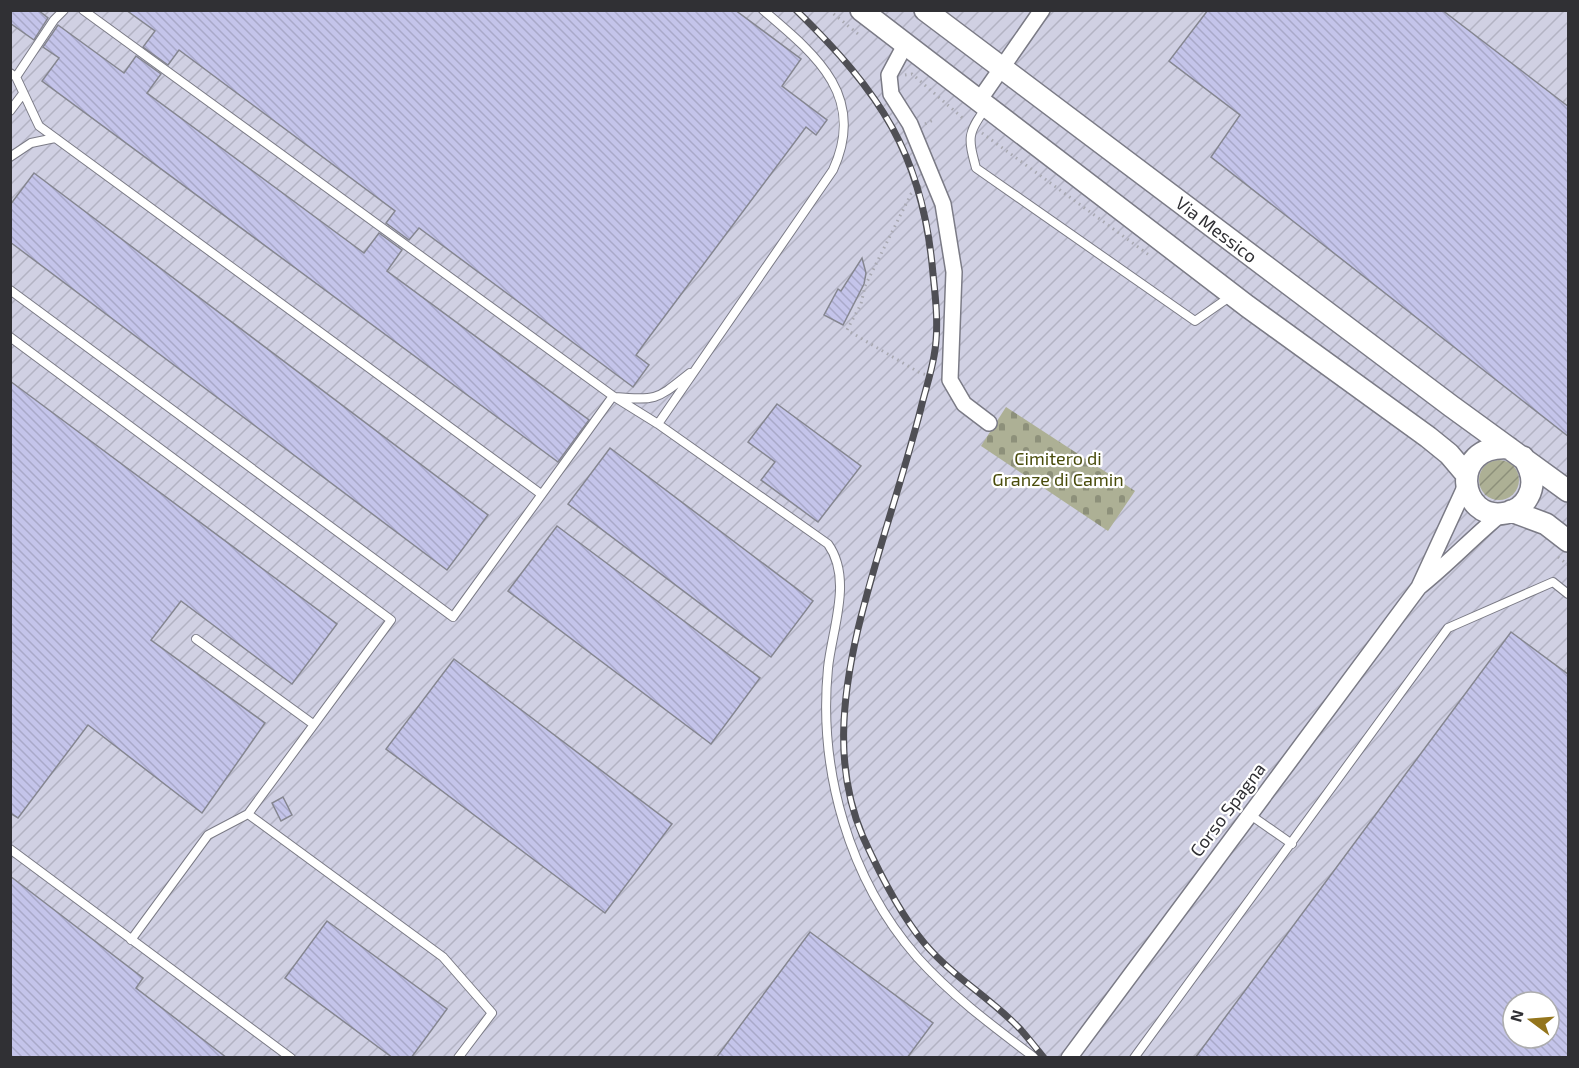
<svg xmlns="http://www.w3.org/2000/svg" width="1579" height="1068" font-family="'Exo 2',sans-serif">
<defs>
<pattern id="industrial-furrows" width="10" height="10" patternUnits="userSpaceOnUse" patternTransform="scale(1.5)"><rect width="10" height="10" fill="#d0d0e3"/><path d="M-1 1l2-2M0 10L10 0M9 11l2-2" fill="none" stroke="#b3b3c3"/></pattern>
<pattern id="cemetery-stones" width="16" height="16" patternUnits="userSpaceOnUse" patternTransform="scale(1.5)"><rect width="16" height="16" fill="#adb095"/><path d="M2 7V4a2 2 0 0 1 4 0v3zM10 15v-3a2 2 0 0 1 4 0v3z" fill="#8d907a"/></pattern>
<pattern id="garden-furrows" width="10" height="10" patternUnits="userSpaceOnUse" patternTransform="scale(1.5)"><rect width="10" height="10" fill="#adb095"/><path d="M-1 1l2-2M0 10L10 0M9 11l2-2" fill="none" stroke="#8d907a"/></pattern>
<pattern id="building-back-hatch" width="6" height="6" patternUnits="userSpaceOnUse" patternTransform="scale(1.5)"><rect width="6" height="6" fill="#c4c4ea"/><path d="M-1 5l2 2M0 0l6 6M5-1l2 2" fill="none" stroke="#a9a9c9"/></pattern>
</defs>
<rect width="100%" height="100%" fill="#dddde8"/>
<path fill="url(#industrial-furrows)" fill-rule="evenodd" d="M10,11h1558v1046h-1557zM1513,1002h36v36h-36z"/>
<path fill="url(#cemetery-stones)" d="M1006,407l129,84 -27,40 -127,-85z"/>
<path fill="url(#garden-furrows)" d="M1479 480a20 20 0 1 1 40 0a20 20 0 1 1-40 0Z"/>
<path fill="url(#building-back-hatch)" stroke="#858690" stroke-width="1.5" fill-rule="evenodd" d="M10,10h28l10,8 -14,22 -24,-17z
M126,10h609l66,49 -19,27 45,34 -11,15 -10,-8 -162,217 -8,11 13,10 -16,22 -214,-159 -10,12 -23,-17 9,-12 -216,-161 -11,15 -25,-18 12,-16z
M1208,10h234l127,97v330l-358,-280 29,-42 -71,-54z
M58,25l66,48 12,-17 25,18 -14,19 217,160 15,-20 23,17 -15,21 202,149 -31,42 -516,-381 17,-23 -16,-11z
M34,173l454,342 -41,55 -437,-328v-37z
M862,258l4,15 -2,11 -21,41 -19,-10 14,-26 3,2z
M10,381l327,243 -45,60 -111,-83 -30,39 114,83 -63,90 -114,-88 -70,93 -8,-5z
M777,404l84,62 -43,56 -57,-42 14,-18 -27,-20z
M610,448l203,153 -42,56 -203,-153z
M557,526l203,152 -49,66 -203,-153z
M1511,632l58,43v383h-374zM1513,1002h36v36h-36z
M454,659l218,165 -67,89 -219,-164z
M283,797l9,18 -11,6 -9,-18z
M10,876l133,102 -7,10 91,70h-217z
M327,921l120,88 -36,49h-18l-108,-80z
M810,932l123,91 -26,35h-191z"/>
<g fill="none" stroke-linecap="round" stroke-linejoin="round">
<g stroke="#7b7b86" stroke-width="10">
<path id="lane" d="M10,73l6,4 23,49 502,368
M16,77l38,-57 10,-10
M986,108c-19,25 -18,30 -10,60l219,153 36,-25
M10,111l12,-16
M10,157l21,-14 24,-5
M10,290l443,327 160,-221 -530,-386
M10,337l381,283 -143,194 -40,21 -77,105
M613,396l45,28 170,120c25,35 4,85 0,124 -10,102 21,211 89,289 35,39 77,70 118,101
M615,397c43,4 42,2 75,-24
M658,424l175,-254c34,-74 -17,-115 -70,-160
M196,639l117,85
M248,814l195,143 49,56 -34,45
M1249,814l43,30
M10,849l281,209
M1134,1058l314,-430 105,-46 15,12"/>
</g>
<g stroke="#7b7b86" stroke-width="18">
<path id="street" d="M905,45l-16,30 2,19 19,30 33,80 11,68 -4,108 14,24 25,19
M978,102l64,-92
M1419,587c29,-23 54,-50 82,-73
M1069,1058l350,-471 47,-102"/>
</g>
<g stroke="#7b7b86" stroke-width="24">
<path id="secondary" d="M861,10l386,296 181,131 21,17 17,20
M925,10l526,396 117,85
M1509,448c-61,-5 -51,75 -3,65 9,-2 18,-8 22,-16 8,-14 3,-28 -5,-40
M1511,511l35,13 22,17"/>
</g>
<path stroke="#a8a8b1" stroke-width="3" stroke-dasharray="1.5 4.5" stroke-linecap="butt" d="M829,10l29,24
M905,75l7,-1 53,46
M925,124l10,-5
M982,133l167,122
M921,186l-10,8 -46,92 -4,18 -14,26 73,43 15,4
M1558,557l10,8"/>
<use href="#lane" stroke="#fff" stroke-width="8"/>
<use href="#street" stroke="#fff" stroke-width="15"/>
<use href="#secondary" stroke="#fff" stroke-width="21"/>
<g stroke="#4f4f55" stroke-width="7">
<path id="rail" d="M796,10c84,82 127,144 137,264 3,27 6,56 1,82 -3,18 -9,35 -13,52 -19,74 -45,146 -63,221 -16,69 -24,140 5,208 15,33 38,79 62,107 28,33 67,55 96,86 8,9 15,18 23,28"/>
</g>
<use href="#rail" stroke="#fff" stroke-width="4.5" stroke-dasharray="14" stroke-linecap="butt"/>
</g>
<g text-anchor="middle" stroke-width="4.5" stroke-linejoin="round" paint-order="stroke">
<g font-size="18" fill="#303034" stroke="#fff">
<text transform="translate(1216 230) rotate(37)" y="6">Via Messico</text>
<text transform="translate(1228 810) rotate(-53)" y="6">Corso Spagna</text>
</g>
<g font-size="18" fill="#494c0b" stroke="#fff">
<text x="1058" y="465">Cimitero di<tspan x="1058" dy="21">Granze di Camin</tspan></text>
</g>
</g>
<rect width="1579" height="1068" fill="none" stroke="#303034" stroke-width="24"/>
<g transform="translate(1531 1020) rotate(286)"><circle r="28" fill="#ffffff" stroke="#acacae" stroke-width="1.5"/>
<path d="M0-4.5L10 22L0 15L-10 22Z" fill="#94751c"/>
<text y="-9" font-size="16" font-weight="bold" text-anchor="middle" fill="#303034">N</text>
</g>
</svg>
